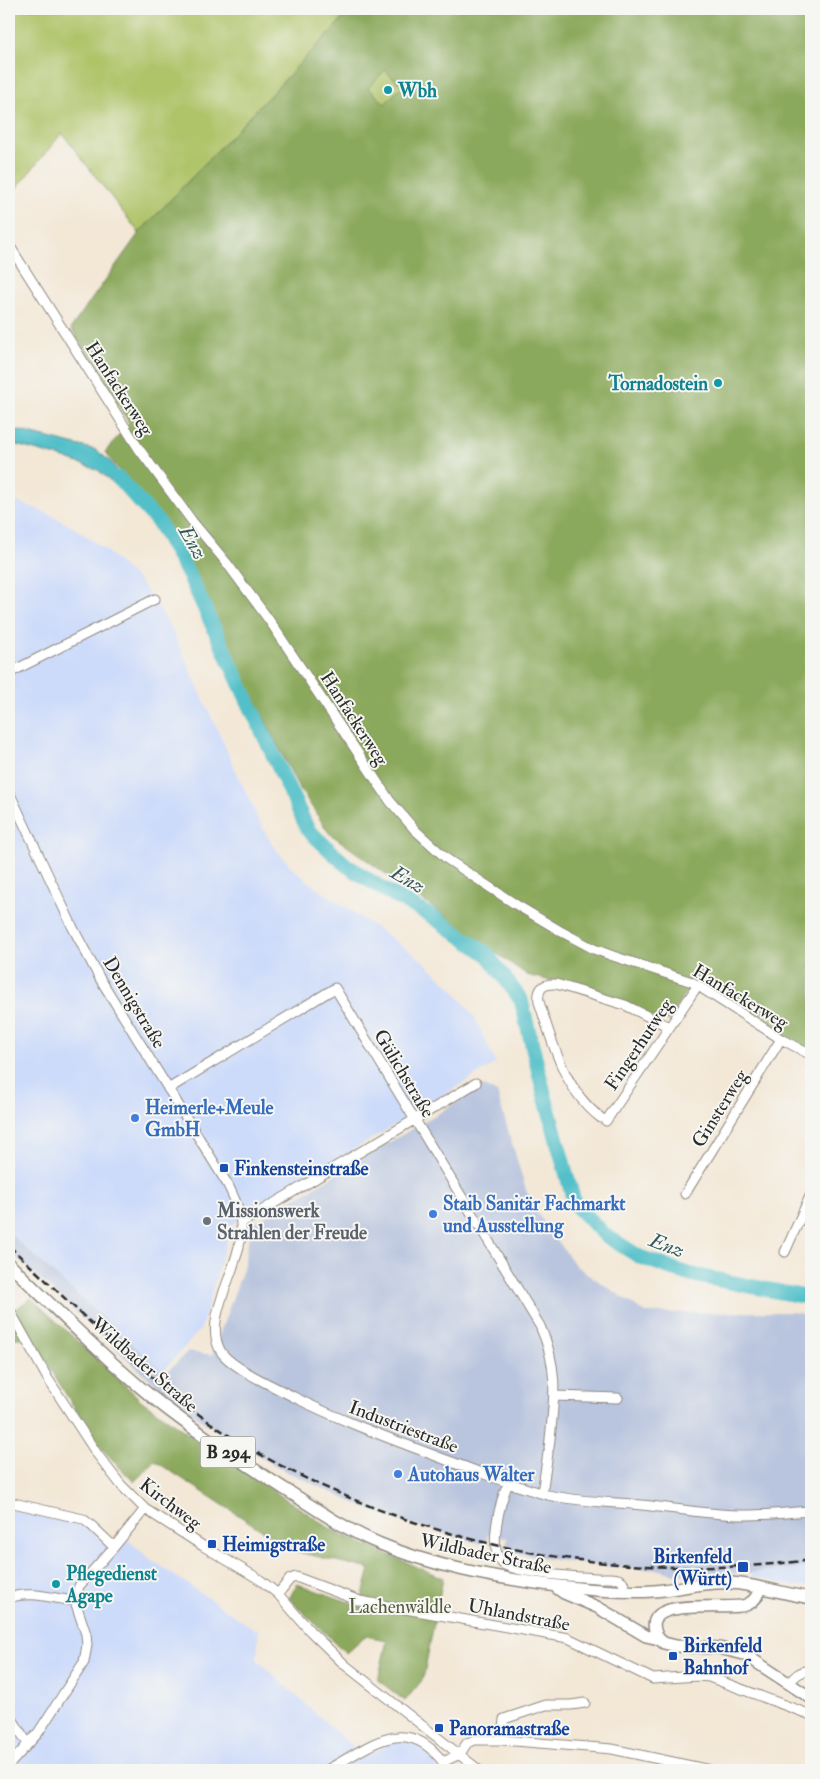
<svg xmlns="http://www.w3.org/2000/svg" width="820" height="1779" font-family="'IM FELL Double Pica',serif">
<rect width="100%" height="100%" fill="#f6f6f2"/>
<filter id="ink" filterUnits="userSpaceOnUse"><feTurbulence type="fractalNoise" baseFrequency=".02" numOctaves="2"/><feDisplacementMap in="SourceGraphic" scale="10" xChannelSelector="R" yChannelSelector="G"/><feConvolveMatrix kernelMatrix="1 2 1 2 8 2 1 2 1" color-interpolation-filters="sRGB"/></filter>
<filter id="wash" filterUnits="userSpaceOnUse"><feTurbulence type="fractalNoise" baseFrequency=".0096" numOctaves="4" result="noise"/><feDisplacementMap in="SourceGraphic" scale="20" xChannelSelector="R" yChannelSelector="G"/><feGaussianBlur stdDeviation="1.12" result="paint"/><feColorMatrix in="noise" values="0 0 0 0 0 0 0 0 0 0 0 0 0 0 0 0 0 1.4 0 .05"/><feComposite in="paint" operator="in"/></filter>
<g filter="url(#wash)">
<rect width="100%" height="100%" fill="#f3e7d5"/>
<path fill="#cddbfa" d="M9,499l36,13 31,17 28,20 34,31 16,20 18,30 87,191 13,23 20,24 22,18 87,59 21,15 31,29 22,29 21,45 -265,162 -30,104 -39,43 -153,-139z
M9,1509l71,16 9,5 28,24 11,-14 22,19 106,71 3,-3 -2,33 96,87 8,11 35,-17 17,2 20,15 6,12h-430z
M811,1567v19h-15l-44,-9v-4z"/>
<path fill="#b9c5de" d="M484,1086l13,7 29,97 11,23 39,53 70,47 146,-1 19,3v252l-61,6 -45,2 -30,-1 -15,-4 -63,-4 -48,-7 -44,-9 3,-12 -19,-4 -3,11 -83,-23 -40,-15 -84,-39 -74,-45 -32,-24 -34,-29 -130,-119v-18l156,141 23,-23 24,4 31,-86 8,-44z"/>
<path fill="#afc367" stroke="#6d7749" d="M9,9h343l-213,224 -77,-100 -53,64z
M385,70l17,16 -17,18 -17,-16z"/>
<path fill="#8ba95c" stroke="#5b6a44" fill-rule="evenodd" d="M352,9h459v1043l-50,-28 3,-4 -24,-15 -4,3 -38,-24 -15,12 -14,24 -10,-1 -108,-38 -24,-6 -198,-142 -32,-49 -107,-213 -28,-47 -57,-72 24,-29 -58,-95 68,-95zM385,70l17,16 -17,18 -17,-16z
M31,1298l111,103 58,41 134,89 109,47 -20,101 -18,22 -27,-21 9,-40 -22,-4 -19,17 -57,-54 8,-15 63,22 10,-37 -76,-18 -139,-90 -21,21 -31,-32 -31,-46 -40,-66h-23v-24z"/>
<path fill="#53c0c9" stroke="#3f767a" d="M9,428l87,22 15,12 21,29 -6,3 -28,-24 -34,-12 -55,-15z"/>
<g fill="none" stroke-linecap="round" stroke-linejoin="round">
<path stroke="#53c0c9" stroke-width="15" d="M118,478l41,45 31,54 118,253 38,35 40,26 47,26 54,37 34,46 23,93 31,112 30,30 35,22 48,17 123,24"/>
</g>
</g>
<g filter="url(#ink)">
<g fill="none" stroke-linecap="round" stroke-linejoin="round">
<g stroke="#8f8980" stroke-width="11">
<path id="minor" d="M9,245l130,204 53,72 34,41 43,58 121,181 25,29 32,29 68,45 47,28 32,17 19,7 79,26 89,57 30,16
M9,673l146,-74
M9,792l64,136 26,49 129,208c8,16 15,32 13,50 -3,36 -38,83 -21,115 9,17 55,37 74,47 49,25 103,44 155,64 33,12 65,25 99,34 27,6 55,7 83,9 36,3 72,10 108,11 24,1 49,-3 72,-4
M168,1089l167,-101 205,338c20,44 14,75 9,122
M601,1118c-37,-28 -48,-74 -62,-116 -2,-13 4,-19 17,-18l69,21 44,22
M606,1121l92,-136
M685,1194l96,-155
M241,1223l235,-140
M785,1252l26,-58
M9,1309l39,70 49,75 24,31 24,24 58,37 56,33 19,15 32,37 35,34 134,105
M555,1396l63,2
M508,1483c-7,17 -21,65 -6,80 10,10 77,14 94,15 7,1 20,-2 26,3 3,3 2,7 2,11
M542,1493l6,-40
M9,1502l74,17 9,7 22,21 31,-38
M278,1594l12,-15 6,-2 64,24 208,37 85,41 45,-3 11,1 102,38
M9,1598c20,-8 45,1 66,3
M789,1683c7,-8 11,-12 22,-13
M9,1714l19,30
M502,1740l2,-21 42,-14h25l14,-2
M9,1765l29,-32 46,-71 3,-17 -1,-11 -11,-33 4,-15 35,-39
M327,1770c41,-22 78,-58 116,-8l17,-8 7,-11 8,-3h27l110,9 98,21"/>
</g>
<g stroke="#8f8980" stroke-width="14">
<path id="major" d="M9,1264c47,45 93,92 143,133 42,34 86,62 131,91 31,19 61,41 95,55 54,23 113,34 172,42 34,4 69,8 104,6 26,-2 51,-10 77,-8 27,2 53,11 80,15
M557,1588l7,5 33,14 49,29 13,3 5,4 12,3 43,2 25,6 67,44
M659,1639c-27,-46 68,-27 87,-34 8,-3 12,-9 14,-17"/>
</g>
<use href="#minor" stroke="#fff" stroke-width="9"/>
<use href="#major" stroke="#fff" stroke-width="11"/>
<path stroke="#2b2b2b" stroke-width="2.5" stroke-dasharray="8 4" stroke-linecap="butt" d="M9,1246c65,60 128,124 200,176 41,29 87,53 134,73 148,64 309,85 468,65"/>
</g>
</g>
<g fill="#0f9aa8" stroke="#f6f6f2" stroke-width="2">
<circle cx="388" cy="90" r="5"/>
<circle cx="718" cy="383" r="5"/>
<circle cx="56" cy="1584" r="5"/>
</g>
<g fill="#3f7fe0" stroke="#f6f6f2" stroke-width="2">
<circle cx="135" cy="1118" r="5"/>
<circle cx="433" cy="1214" r="5"/>
<circle cx="398" cy="1474" r="5"/>
</g>
<g fill="#1a4fb4" stroke="#f6f6f2" stroke-width="2">
<rect x="219" y="1163" width="10" height="10" rx="2.5"/>
<rect x="207" y="1539" width="10" height="10" rx="2.5"/>
<rect x="737" y="1561" width="12" height="12" rx="2.5"/>
<rect x="668" y="1651" width="10" height="10" rx="2.5"/>
<rect x="434" y="1723" width="10" height="10" rx="2.5"/>
</g>
<circle fill="#6b7280" stroke="#f6f6f2" stroke-width="2" cx="207" cy="1221" r="5"/>
<g text-anchor="middle" stroke-width="4" stroke-linejoin="round" paint-order="stroke">
<rect fill="#f6f6f2" stroke="#686867" stroke-width="1" x="200.5" y="1436.5" width="55" height="31" rx="4"/>
<g font-size="18" font-weight="bold" fill="#2b2b2b">
<text x="228" y="1458">B 294</text>
</g>
<g font-size="19" font-weight="bold" fill="#0d838f" stroke="#f6f6f2" text-anchor="start">
<text x="398" y="97">Wbh</text>
<text x="708" y="390" text-anchor="end">Tornadostein</text>
<text x="66" y="1580">Pflegedienst<tspan x="66" dy="22">Agape</tspan></text>
</g>
<g font-size="19" fill="#2b2b2b" stroke="#f6f6f2">
<text transform="translate(120 388) rotate(57)" y="7">Hanfackerweg</text>
<text transform="translate(355 718) rotate(57)" y="7">Hanfackerweg</text>
<text transform="translate(741 996) rotate(31)" y="7">Hanfackerweg</text>
<text transform="translate(135 1002) rotate(59)" y="7">Dennigstraße</text>
<text transform="translate(638 1044) rotate(-56)" y="7">Fingerhutweg</text>
<text transform="translate(405 1073) rotate(59)" y="7">Gülichstraße</text>
<text transform="translate(719 1108) rotate(-58)" y="7">Ginsterweg</text>
<text transform="translate(145 1364) rotate(41)" y="7">Wildbader Straße</text>
<text transform="translate(404 1426) rotate(21)" y="7">Industriestraße</text>
<text transform="translate(171 1503) rotate(37)" y="7">Kirchweg</text>
<text transform="translate(486 1553) rotate(12)" y="7">Wildbader Straße</text>
<text transform="translate(519 1614) rotate(11)" y="7">Uhlandstraße</text>
</g>
<g font-size="19" font-weight="bold" fill="#366cbe" stroke="#f6f6f2" text-anchor="start">
<text x="145" y="1114">Heimerle+Meule<tspan x="145" dy="22">GmbH</tspan></text>
<text x="443" y="1210">Staib Sanitär Fachmarkt<tspan x="443" dy="22">und Ausstellung</tspan></text>
<text x="408" y="1481">Autohaus Walter</text>
</g>
<g font-size="19" font-weight="bold" fill="#164399" stroke="#f6f6f2" text-anchor="start">
<text x="234" y="1175">Finkensteinstraße</text>
<text x="222" y="1551">Heimigstraße</text>
<text x="732" y="1563" text-anchor="end">Birkenfeld<tspan x="732" dy="22">(Württ)</tspan></text>
<text x="683" y="1652">Birkenfeld<tspan x="683" dy="22">Bahnhof</tspan></text>
<text x="449" y="1735">Panoramastraße</text>
</g>
<g font-size="19" font-weight="bold" fill="#5b616d" stroke="#f6f6f2" text-anchor="start">
<text x="217" y="1217">Missionswerk<tspan x="217" dy="22">Strahlen der Freude</tspan></text>
</g>
<g font-size="19" fill="#53593d" stroke="#f6f6f2">
<text x="400" y="1613">Lachenwäldle</text>
</g>
<g font-size="20" font-style="italic" fill="#37585a" stroke="#f6f6f2">
<text transform="translate(193 542) rotate(60)" y="7">Enz</text>
<text transform="translate(408 879) rotate(30)" y="7">Enz</text>
<text transform="translate(667 1245) rotate(21)" y="7">Enz</text>
</g>
</g>
<rect width="820" height="1779" fill="none" stroke="#f6f6f2" stroke-width="30"/>
</svg>
